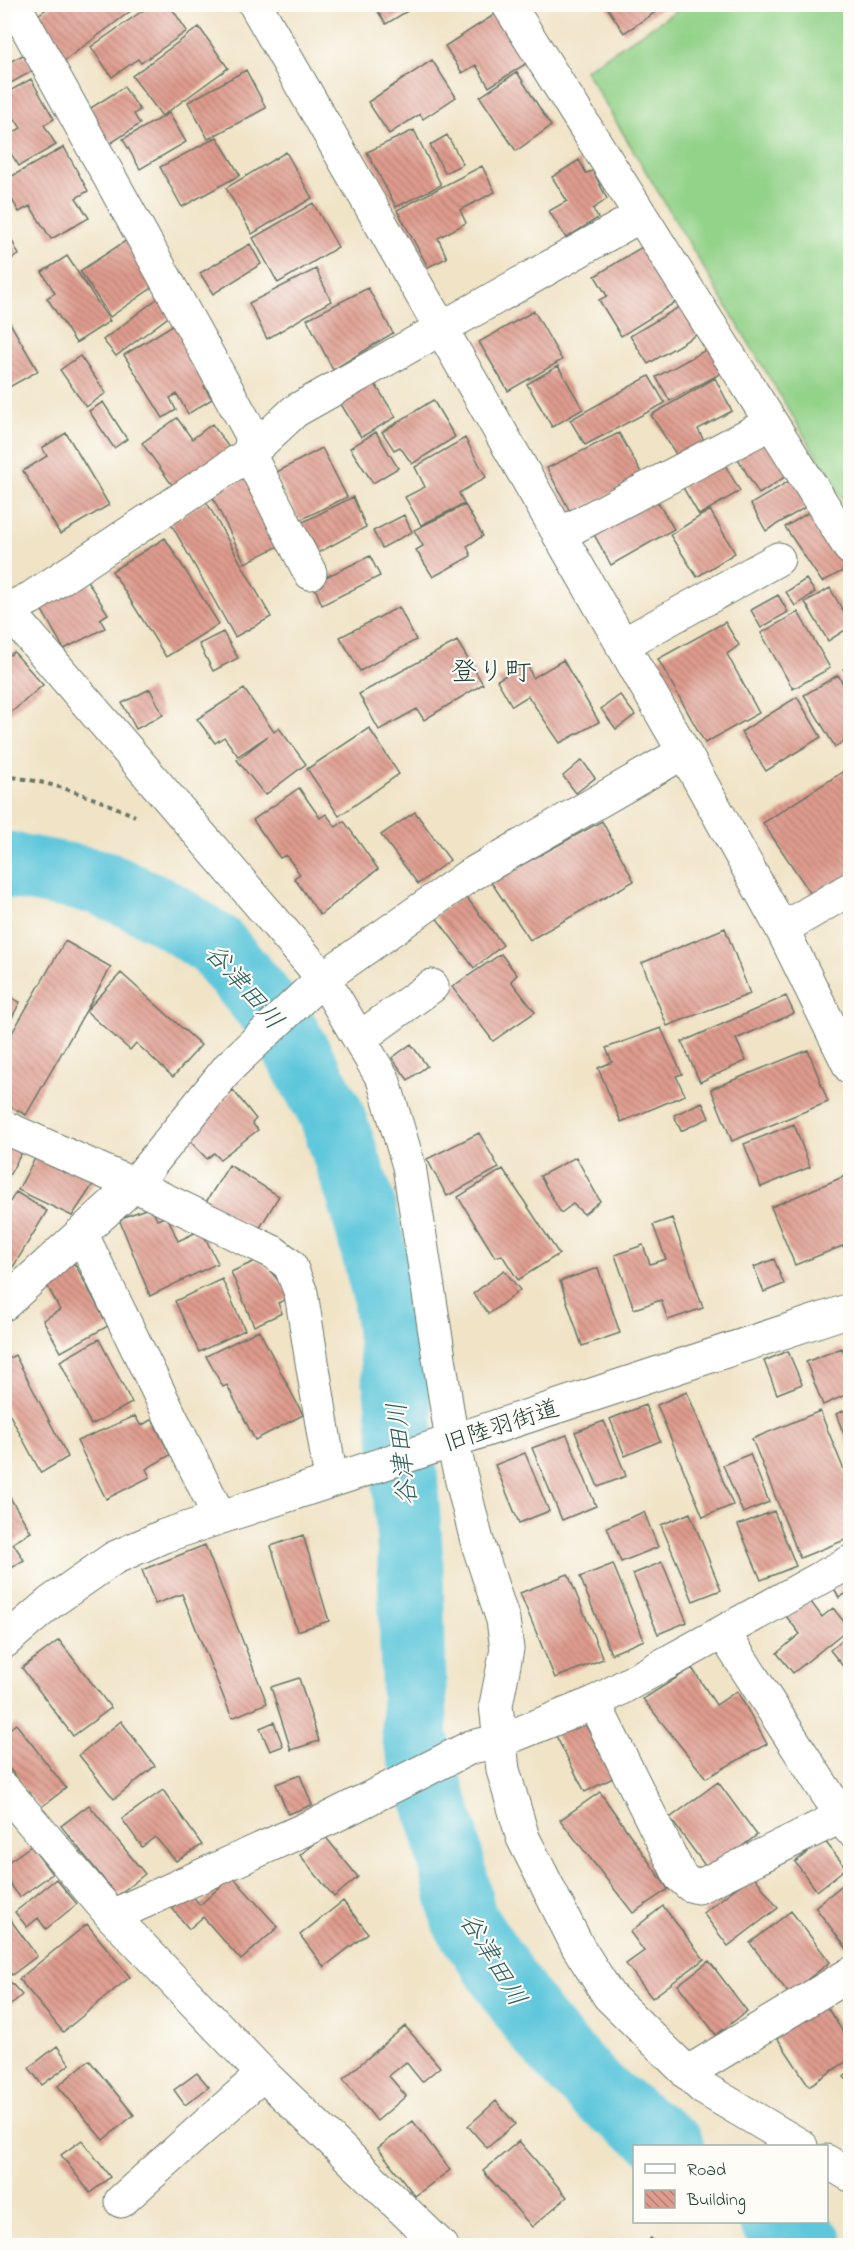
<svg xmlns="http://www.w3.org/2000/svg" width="855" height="2250" font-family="'Indie Flower','Klee One',sans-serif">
<defs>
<pattern id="building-back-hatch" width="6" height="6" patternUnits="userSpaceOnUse" patternTransform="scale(1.5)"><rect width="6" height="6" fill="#df9b8e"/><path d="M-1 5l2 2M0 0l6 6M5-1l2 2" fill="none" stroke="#b48075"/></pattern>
</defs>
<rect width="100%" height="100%" fill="#fdfcf7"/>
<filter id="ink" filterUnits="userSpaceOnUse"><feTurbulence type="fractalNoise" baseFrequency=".0167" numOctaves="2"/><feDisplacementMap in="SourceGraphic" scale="12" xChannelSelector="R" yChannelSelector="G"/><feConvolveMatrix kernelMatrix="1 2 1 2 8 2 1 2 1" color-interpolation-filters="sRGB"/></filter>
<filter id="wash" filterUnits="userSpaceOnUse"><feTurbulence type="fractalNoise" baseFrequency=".008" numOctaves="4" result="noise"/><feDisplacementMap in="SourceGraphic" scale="24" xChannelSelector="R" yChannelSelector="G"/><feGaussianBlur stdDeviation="1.35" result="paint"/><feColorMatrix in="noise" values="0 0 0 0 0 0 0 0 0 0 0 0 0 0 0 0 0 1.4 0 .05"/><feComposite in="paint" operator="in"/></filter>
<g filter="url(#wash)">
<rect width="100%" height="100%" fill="#f0e3c6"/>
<path fill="#93d289" stroke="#59885e" stroke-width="1.5" d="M687,4l163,1v507l-265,-442z"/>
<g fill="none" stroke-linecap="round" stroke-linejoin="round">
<path stroke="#5fc7db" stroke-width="66" d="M4,864l96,18 65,30 51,34 66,79 49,88 30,87 24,95 17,142 8,115 5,186 30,96 19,85 66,98 25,30 45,47 71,52
M773,2222l39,24"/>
</g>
<g id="blocks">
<path fill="url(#building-back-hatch)" d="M53,4h87l-76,57 -30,-43z
M152,4h17l18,27 -46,32 -3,-4 -26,18 -21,-30z
M373,4h46l-33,20z
M605,4h63l-44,29z
M497,13l30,50 -38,24 -13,-22 -14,8 -17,-27z
M199,27l29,41 -66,48 -30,-40z
M4,54l5,8 16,-8 9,16 -30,17z
M432,60l24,37 -33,22 -3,-5 -31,20 -21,-32z
M246,70l20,38 -58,31 -20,-37z
M517,72l34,54 -35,25 -36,-54z
M31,79l23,40 -10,6 12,20 -37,21 -15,-23v-5l17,-10 -6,-9 -11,6v-31z
M124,87l16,23 -6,4 6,10 -32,21 -22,-34z
M169,113l17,29 -46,27 -17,-30z
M414,130l27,55 -45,22 -29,-55z
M447,135l16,29 -18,9 -15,-28z
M217,137l23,38 -58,32 -22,-40z
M64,147l24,44 -12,7 13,20 -38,21 -21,-33 -11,6 -14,-25v-7z
M286,152l26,46 -60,36 -26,-46z
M579,160l7,13 7,-2 14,28 -14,10 5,9 -32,20 -17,-27 18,-10 -15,-24z
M482,166l13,26 -35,18 6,13 -28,15 9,20 -19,9 -31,-57z
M313,203l25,44 -60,36 -25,-45z
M4,224l15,31 -15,7z
M130,238l29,45 -49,34 -30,-46z
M250,244l11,20 -48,30 -13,-21z
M645,245l34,55 -58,36 -22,-36 8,-4 -12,-20z
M67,256l43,65 -34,22 -29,-45 8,-5 -13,-21z
M316,269l15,32 -64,38 -18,-36z
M368,288l25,45 -60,37 -26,-51z
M162,295l13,17 -59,44 -13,-16z
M684,304l17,28 -53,32 -18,-28z
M534,311l28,49 -54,31 -29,-49z
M10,323l28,48 -34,19v-64z
M176,323l35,59 -7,4 8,13 -24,15 -11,-20 -7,4 6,12 -13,8 -39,-63z
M713,346l14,24 -57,31 -14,-24z
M80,356l26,37 -20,14 -26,-37z
M558,366l25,43 -31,18 -25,-43z
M649,376l16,27 -80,42 -15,-25z
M715,378l17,33 -34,18 7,14 -26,16 -28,-44z
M373,381l23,36 -35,20 -22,-36z
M433,400l22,37 -43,27 -12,-17 -6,3 -12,-18z
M103,402l24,37 -13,9 -25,-37z
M177,418l15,21 20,-15 18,25 -55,40 -33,-46z
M376,432l22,36 -25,15 -23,-35z
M66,433l43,72 -49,29 -37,-63 24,-15 -5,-8z
M619,433l24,43 -71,39 -25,-47z
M465,438l21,39 -27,16 5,11 -43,21 -16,-28 20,-10 -10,-20z
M768,438l23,35 -32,21 -22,-37z
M322,448l25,49 -47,23 -25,-47z
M724,463l16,28 -41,24 -17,-29z
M251,474l34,69 -40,20 -34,-69z
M794,478l15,27 -43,26 -15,-27z
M654,496l20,33 -63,36 -20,-36z
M353,497l13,30 -50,27 -15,-31z
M206,501l65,116 -36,20 -65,-115z
M465,505l18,31 -16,10 4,10 -38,21 -17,-27 7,-4 -9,-16z
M814,509l36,55v3l-28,15 -37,-55z
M710,510l25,43 -38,24 -27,-42z
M404,515l8,17 -30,16 -9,-17z
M165,538l54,86 -53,33 -54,-86z
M370,556l10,20 -58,29 -9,-22z
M86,579l22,35 -8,5 5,9 -41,21 -25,-44z
M806,579l9,13 -20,14 -9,-14z
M830,588l20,35v4l-22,14 -23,-39z
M778,595l10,17 -27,16 -10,-18z
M399,607l17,33 -56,31 -20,-34z
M798,612l32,56 -37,21 -32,-56z
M725,622l14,23 -12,9 32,59 -54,30 -47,-84z
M223,632l15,26 -25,13 -14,-27z
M457,641l26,43 -59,36 -7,-11 -38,21 -20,-36z
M4,649l6,6 4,-3 29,33 -37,32z
M563,660l36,62 -39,21 -32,-47 -16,10 -15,-26 30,-16 6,14z
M850,664v17l-7,-12z
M838,675l12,20v43l-15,9 -31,-52z
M150,689l13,26 -27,14 -14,-26z
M244,689l30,43 5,-4 27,36 -41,31 -28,-35 31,-24 -30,20 -14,-19 -9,6 -18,-24z
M620,695l15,20 -19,14 -15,-20z
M797,697l24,40 -55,34 -25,-39z
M369,728l30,46 -60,42 -32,-47z
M582,760l13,18 -19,15 -13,-17z
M850,767v111l-35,22 -52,-77z
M299,788l21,30 6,-4 10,13 8,-6 34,48 -58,46 -26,-37 6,-4 -14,-19 -6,3 -27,-38z
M415,812l35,48 -32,24 -37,-49z
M602,821l32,60 -104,59 -39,-58z
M464,894l39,51 -29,23 -39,-52z
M725,928l25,66 -83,32 -25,-63z
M65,941l46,26 -85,148 -22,-12v-56z
M501,954l16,21 -6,6 24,31 -42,29 -41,-54z
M121,973l80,72 -28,32 -37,-34 -6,7 -44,-39z
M4,994l16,8 -16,31z
M786,996l8,17 -58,26 10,22 -46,21 -18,-40z
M661,1028l21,46 -6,2 9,19 -64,27 -23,-54 14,-6 -6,-14z
M411,1044l16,22 -19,14 -16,-22z
M808,1050l20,52 -96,39 -21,-52z
M233,1090l23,29 -4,4 6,7 -38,29 -6,-6 -7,6 -21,-22z
M702,1102l7,16 -28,13 -7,-16z
M794,1124l16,43 -49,20 -17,-43z
M479,1133l20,35 -52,28 -20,-37z
M4,1143l18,9 -18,33z
M38,1153l58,27 -24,36 -54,-26z
M576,1157l24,44 -16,13 -11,-10 -12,9 -21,-37z
M229,1165l50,31 -21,35 -52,-29z
M503,1169l56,85 -41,26 -16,-25 -7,2 -37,-60z
M850,1174v69l-55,22 -24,-58z
M16,1192l31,19 -43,71v-71z
M151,1207l6,13 10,-4 11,25 23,-11 17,33 -68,33 -31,-77z
M672,1218l31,90 -35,12 -7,-20 -27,9 -19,-54 28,-10 7,19 16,-5 -13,-34z
M260,1259l32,38 -14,6 4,10 -28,13 -23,-54z
M774,1259l10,25 -20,8 -10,-25z
M75,1264l33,62 -47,26 -18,-32 17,-10 -16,-31z
M598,1268l22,65 -38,13 -22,-65z
M504,1270l16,20 -31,24 -16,-20z
M222,1279l23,51 -46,22 -24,-51z
M259,1330l44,85 -48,25 -28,-55 -4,2 -17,-31z
M99,1339l33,64 -41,22 -31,-64z
M842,1348l8,21v24l-27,12 -17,-43z
M788,1351l14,33 -25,10 -13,-33z
M15,1355l53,102 -27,16 -37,-69v-43z
M687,1392l46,113 -30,12 -46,-112z
M645,1405l15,36 -35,15 -15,-37z
M850,1408v42l-14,-36z
M820,1411l30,74v53l-50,20 -48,-119z
M135,1416l6,10 11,-7 18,36 -24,14 4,8 -44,22 -29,-58z
M604,1421l22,55 -28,11 -23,-55z
M567,1435l29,71 -34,14 -30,-72z
M525,1453l24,58 -30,12 -24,-58z
M750,1454l19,48 -26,11 -20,-48z
M4,1488l27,44 -18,11 11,17 -17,11z
M774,1511l22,55 -35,14 -23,-55z
M644,1512l14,35 -37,15 -14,-35z
M690,1513l31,77 -28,11 -32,-76z
M303,1535l26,86 -32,10 -26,-85z
M205,1545l62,158 -35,15 -50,-124 -27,10 -13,-34z
M662,1562l25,60 -29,12 -25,-60z
M613,1564l31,76 -33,14 -31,-77z
M568,1574l35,85 -48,19 -35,-85z
M850,1576v15l-11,7 -6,-12z
M808,1598l14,19 11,-9 16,20 -56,45 -16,-20 23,-19 -14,-18z
M850,1633v42l-20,-25z
M59,1640l52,68 -38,28 -51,-68z
M692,1668l24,37 21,-14 30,53 -61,34 -63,-79z
M299,1678l20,63 -28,9 -20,-63z
M581,1716l32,62 -28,14 -32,-62z
M121,1721l34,45 -41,33 -35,-44z
M274,1722l9,24 -13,5 -10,-23z
M16,1724l50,64 -26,20 -36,-46v-29z
M300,1775l12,30 -24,9 -12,-30z
M718,1782l39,53 -48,36 -39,-53z
M163,1790l39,55 -26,16 -21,-24 -13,10 -20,-28z
M600,1792l68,97 -35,24 -73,-93z
M89,1805l56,69 -28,22 -56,-70z
M324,1835l34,42 -24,20 -34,-42z
M824,1840l22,28 -29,23 -22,-29z
M31,1846l21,28 -32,23 -16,-21v-11z
M753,1875l25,33 -50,38 -25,-33z
M232,1876l46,51 -37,33 -38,-43 -14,12 -17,-21 18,-15 10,12z
M56,1879l21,25 -31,25 -8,-11 -11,9 -12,-15z
M850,1879v74l-35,-46z
M343,1901l25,32 -44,34 -24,-32z
M663,1906l41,53 -52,39 -26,-34 18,-13 -14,-19z
M4,1911l33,45 -25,19 -8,-10z
M791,1911l39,51 -41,32 -39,-51z
M87,1924l43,53 -67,55 -44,-53z
M709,1961l38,50 -31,24 -38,-50z
M4,1975l18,20 -13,11 -5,-6z
M823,2001l27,42v16l-41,27 -35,-53z
M405,2026l35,41 -18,15 -16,-20 -17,14 17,20 -29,25 -34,-42z
M57,2046l13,18 -28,21 -13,-17z
M89,2060l45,55 -31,25 -45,-54z
M850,2071v12l-6,-6z
M197,2073l12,14 -24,18 -11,-15z
M496,2101l19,23 -28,24 -19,-22z
M413,2121l37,49 -35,26 -37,-48z
M82,2140l28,37 -20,16 -29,-38z
M519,2141l48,56 -35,30 -49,-56z
M651,2238l6,8h-14z"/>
</g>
</g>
<g filter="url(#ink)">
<use href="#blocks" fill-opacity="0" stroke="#687767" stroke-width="1.5"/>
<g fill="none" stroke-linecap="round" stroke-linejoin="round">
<g stroke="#687767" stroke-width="35">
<path id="minor" d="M255,4l429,748 98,177 68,138
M508,4l342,544
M559,535l212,-112
M310,573l-61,-119 46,-43 345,-195
M4,606l319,372 60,101 26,87 43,275 25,100 26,79 4,29 -11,56 7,65 20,68 55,109 31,49 94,92 98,58
M4,611l27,-13 218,-144 4,-17 -239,-433
M622,645l156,-86
M782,929l68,-40
M360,1038l72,-52
M4,1127l130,58 139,67 17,13 11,28 30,187
M82,1235l137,281
M4,1304l130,-119 95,-118 94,-89 144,-101 217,-125
M723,1632l127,197
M4,1642l47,-40 63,-44 50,-22 686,-226
M594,1703l86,173 10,9 8,2 144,-71
M4,1789l108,127 151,158 178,172
M112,1916l218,-98 141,-71 29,-6 94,-38 256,-141
M687,2073l163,-99
M826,2161l24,14
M121,2201l142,-127"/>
</g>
<path stroke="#687767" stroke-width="4" stroke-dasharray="4.5 4.5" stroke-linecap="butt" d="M4,776c46,5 90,21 131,40"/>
<use href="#minor" stroke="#fff" stroke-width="33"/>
</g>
</g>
<g text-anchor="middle" stroke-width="4.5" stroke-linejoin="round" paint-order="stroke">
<g font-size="24" fill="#1f3d34" stroke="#fdfcf7">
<text transform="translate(501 1425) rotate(-18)" y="8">旧陸羽街道</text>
</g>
<g font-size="26" font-style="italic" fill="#2f605e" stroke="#fdfcf7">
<text transform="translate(245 986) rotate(49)" y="9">谷津田川</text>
<text transform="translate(401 1454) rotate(-96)" y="9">谷津田川</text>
<text transform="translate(494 1959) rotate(59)" y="9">谷津田川</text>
</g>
<g font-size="27" fill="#1f3d34" stroke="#fdfcf7">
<text x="491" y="680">登り町</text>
</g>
</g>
<rect width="855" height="2250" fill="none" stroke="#fdfcf7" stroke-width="24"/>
<rect x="633" y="2145" width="195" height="78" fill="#fdfcf7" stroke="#a4b0a9" stroke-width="1.5"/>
<rect x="645" y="2164" width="30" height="9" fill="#ffffff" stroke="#a4b0a9" stroke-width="1.5"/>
<text x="687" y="2175" font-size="18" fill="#1f3d34">Road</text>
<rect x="645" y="2190" width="30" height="18" fill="url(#building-back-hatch)" stroke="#a4b0a9" stroke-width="1.5"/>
<text x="687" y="2205" font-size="18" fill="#1f3d34">Building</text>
</svg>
